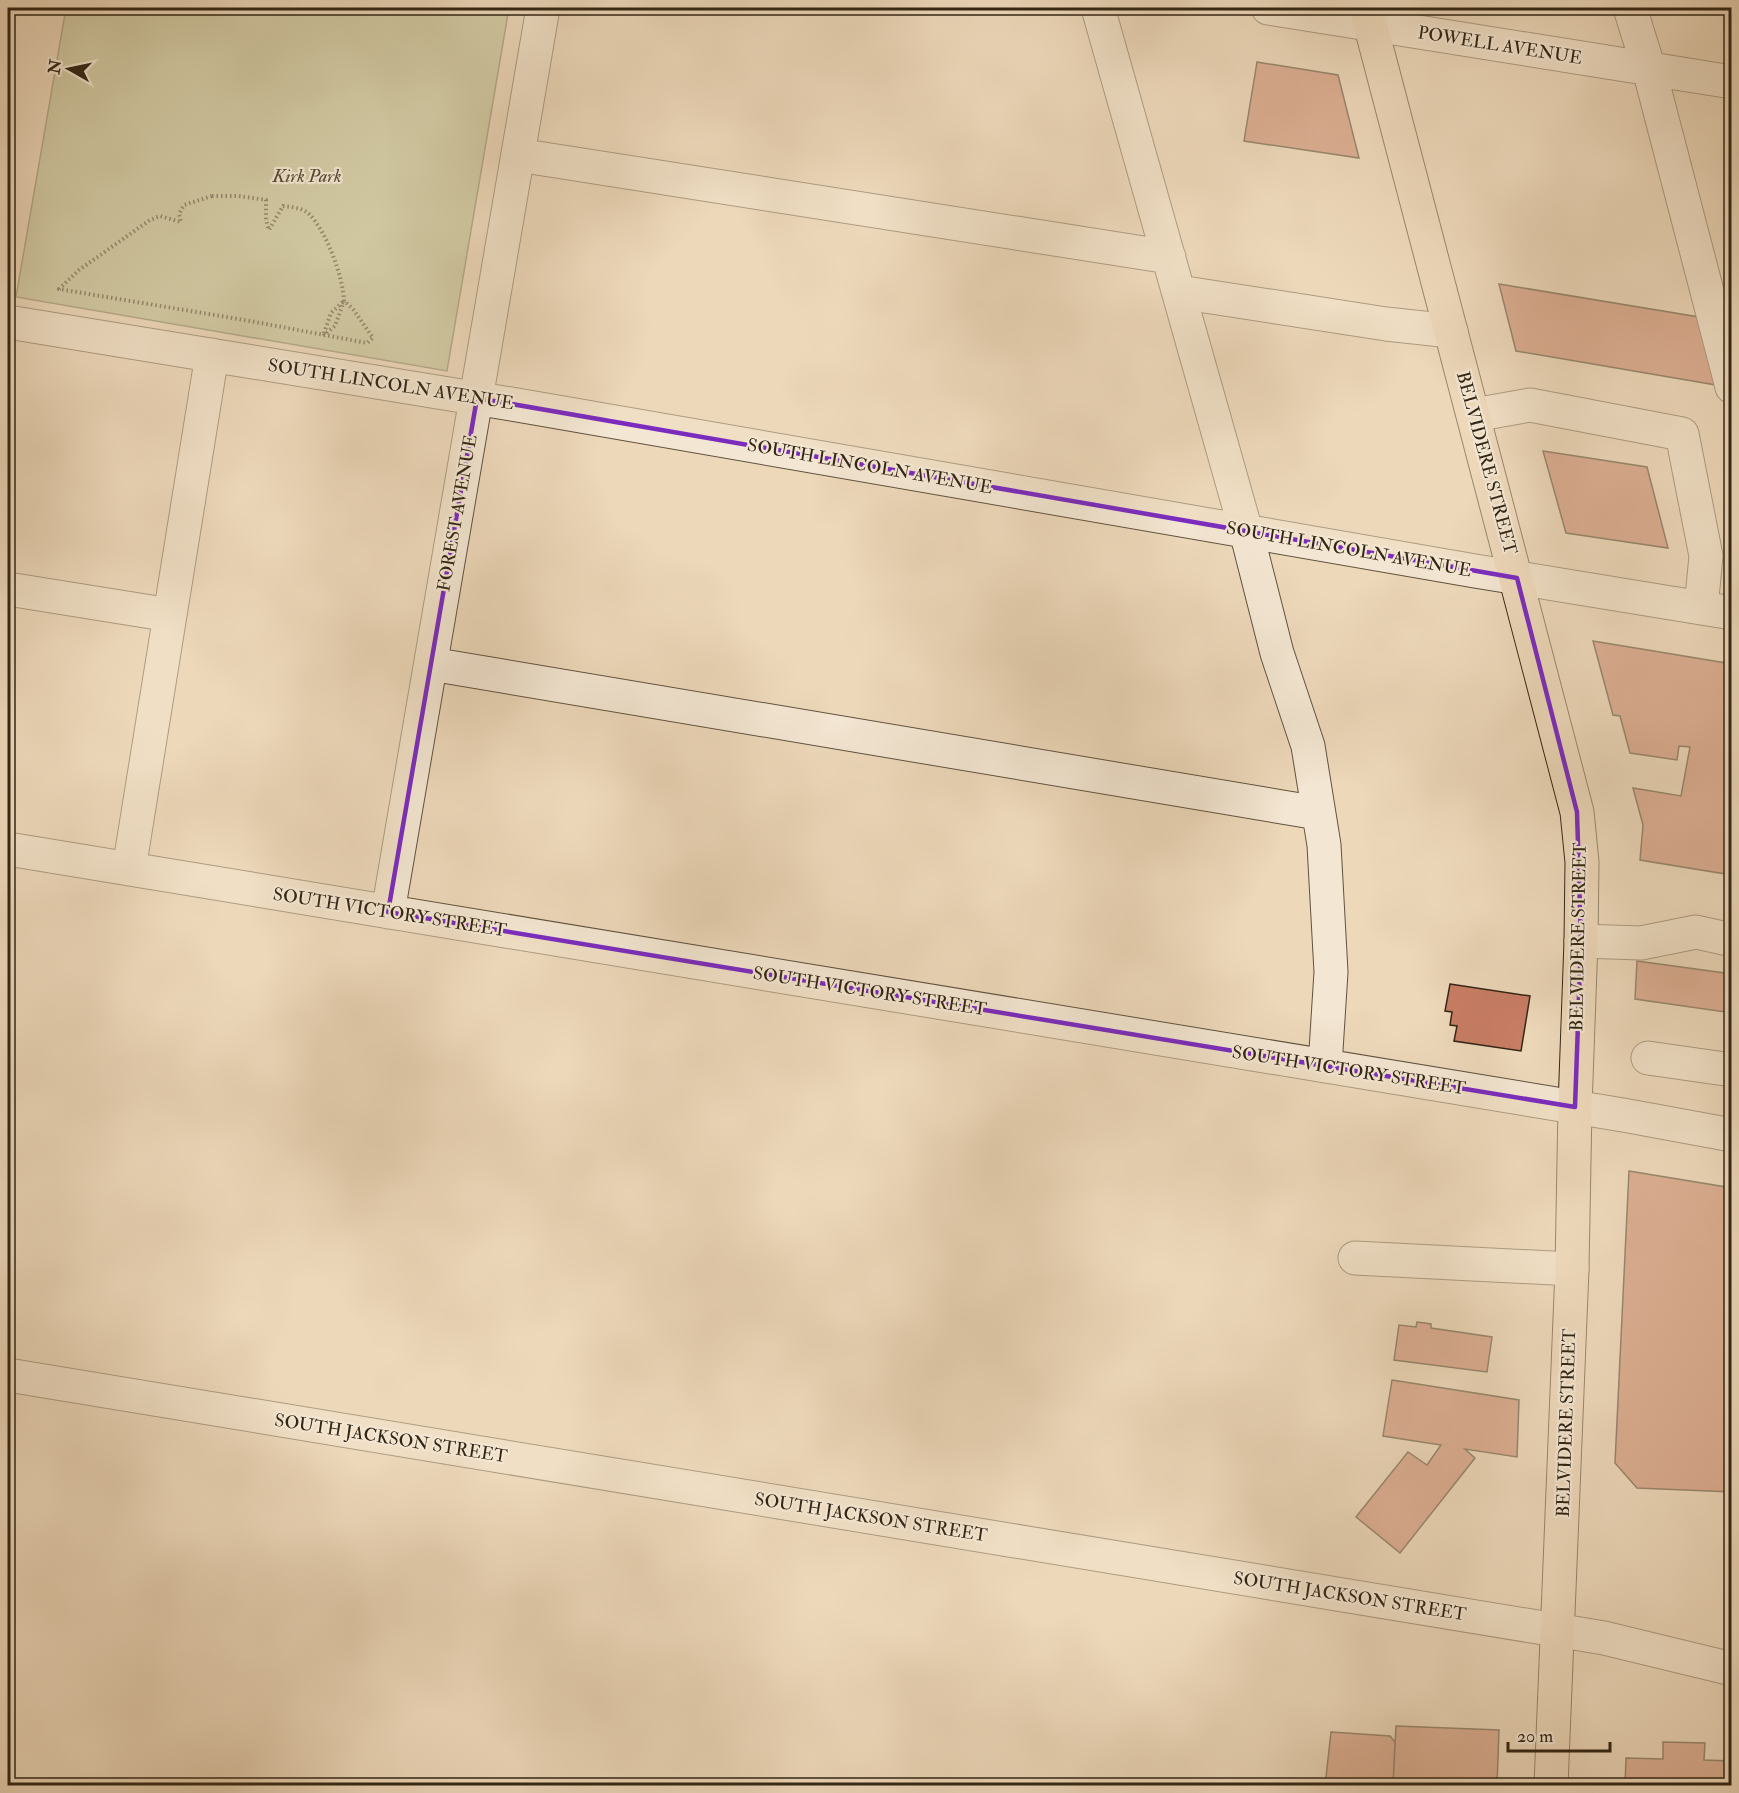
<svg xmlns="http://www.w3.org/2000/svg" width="1739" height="1793" font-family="'IM FELL Double Pica',serif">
<rect width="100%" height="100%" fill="#edd8ba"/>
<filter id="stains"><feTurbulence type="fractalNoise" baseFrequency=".00333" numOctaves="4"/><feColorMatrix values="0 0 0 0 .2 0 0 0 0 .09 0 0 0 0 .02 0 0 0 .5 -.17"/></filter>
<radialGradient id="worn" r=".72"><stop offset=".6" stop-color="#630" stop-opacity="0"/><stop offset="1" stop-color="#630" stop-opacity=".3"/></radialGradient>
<path fill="#b7bf90" stroke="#747252" stroke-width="1.5" d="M66,8h443l-62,363 -431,-74z"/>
<path fill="#c87d65" stroke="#322615" stroke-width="1.5" d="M1257,62l81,13 21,83 -115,-17z
M1499,284l200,33 17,68 -200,-34z
M1543,451l104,16 21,81 -102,-15z
M1593,641l139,23v211l-92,-15 3,-35 -10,-37 48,8 9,-49 -11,-1 -2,14 -47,-7 -10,-37 -7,-1z
M1637,961l95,13v39l-97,-14z
M1450,984l80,12 -9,55 -67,-10 3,-15 -7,-1 2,-13 -7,-1z
M1629,1171l103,17v304l-95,-4 -22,-25z
M1417,1322l14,2v4l61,9 -5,35 -93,-12 5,-35 17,2z
M1392,1380l127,20 -2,57 -52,-8 10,9 -75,95 -44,-36 52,-65 19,13 14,-20 -58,-9z
M1396,1726l103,4 -2,56h-104z
M1331,1732l59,4 5,6 -2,44h-68z
M1663,1742l42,1 -1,17 28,1v25h-107l1,-28 37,1z"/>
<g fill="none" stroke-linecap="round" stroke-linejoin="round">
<g stroke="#61523e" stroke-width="35">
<path id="minor" d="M1098,8l148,523 31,122 31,93 16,99 7,127 -6,94
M1268,8l464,74
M1630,8l19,61 83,318
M518,155l651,102
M1179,292l207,32 65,7
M8,322l509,83 958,166 257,42
M1474,415l56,-10 152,29 24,122 -5,52
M8,589l162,26
M431,664l887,149
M8,849l1615,266 109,20
M129,869l83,-514
M388,912l155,-904
M1581,941l60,2 55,-11 36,8
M1648,1058l84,12
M1355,1258l217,11
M8,1375l1596,263 128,31"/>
</g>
<g stroke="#322615" stroke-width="35">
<path id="major" d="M1366,8l211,804 5,50 -1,79 -6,166 -3,162 -21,517"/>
</g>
<path stroke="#322615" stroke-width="4" stroke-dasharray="1.5 3" stroke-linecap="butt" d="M212,196h27l27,4v20l3,10 14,-24c9,1 20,2 26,8 18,18 34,63 35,87l9,8 20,29 -6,5 -117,-22 -191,-32 20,-19 71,-50 10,-4 21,6 -2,-8 5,-9z
M344,301l-9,25 -12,10 8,-23z"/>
<use href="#minor" stroke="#f3e6d2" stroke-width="33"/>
<use href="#major" stroke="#edd8ba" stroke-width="33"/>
</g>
<path d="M0 0H1739V1793H0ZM477,398l1040,180 60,234 4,129 -6,166 -1187,-195z" fill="#edd8ba" fill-opacity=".55" fill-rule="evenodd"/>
<path fill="none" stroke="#7b2cbf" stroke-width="4.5" stroke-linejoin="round" d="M477,398l1040,180 60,234 4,129 -6,166 -1187,-195z"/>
<g text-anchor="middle" stroke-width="4.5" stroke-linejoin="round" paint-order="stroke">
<g font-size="18" fill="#322615" stroke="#f3e6d2">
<text transform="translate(1500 45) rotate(9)" y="6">POWELL AVENUE</text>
<text transform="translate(391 384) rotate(9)" y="6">SOUTH LINCOLN AVENUE</text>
<text transform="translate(1487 463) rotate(75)" y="6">BELVIDERE STREET</text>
<text transform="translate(870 466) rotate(10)" y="6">SOUTH LINCOLN AVENUE</text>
<text transform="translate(457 513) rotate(-80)" y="6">FOREST AVENUE</text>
<text transform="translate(1349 549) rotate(10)" y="6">SOUTH LINCOLN AVENUE</text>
<text transform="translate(390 912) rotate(9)" y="6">SOUTH VICTORY STREET</text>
<text transform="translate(1578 937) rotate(-89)" y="6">BELVIDERE STREET</text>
<text transform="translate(870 991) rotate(9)" y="6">SOUTH VICTORY STREET</text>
<text transform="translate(1349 1070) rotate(9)" y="6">SOUTH VICTORY STREET</text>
<text transform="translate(1566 1423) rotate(-88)" y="6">BELVIDERE STREET</text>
<text transform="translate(391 1438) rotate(9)" y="6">SOUTH JACKSON STREET</text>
<text transform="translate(871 1517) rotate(9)" y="6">SOUTH JACKSON STREET</text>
<text transform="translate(1350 1596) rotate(9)" y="6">SOUTH JACKSON STREET</text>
</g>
<g font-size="18" font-style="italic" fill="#534c34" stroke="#f3e6d2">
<text x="307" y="182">Kirk Park</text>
</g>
</g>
<rect width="1739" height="1793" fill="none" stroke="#edd8ba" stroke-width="30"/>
<rect x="9" y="9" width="1721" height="1775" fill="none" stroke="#322615" stroke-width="3"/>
<rect x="15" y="15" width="1709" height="1763" fill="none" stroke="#322615" stroke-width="1.5"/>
<g transform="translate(69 69) rotate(279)" stroke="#f3e6d2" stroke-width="4.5" paint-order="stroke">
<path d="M0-4.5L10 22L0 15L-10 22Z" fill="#322615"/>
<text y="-9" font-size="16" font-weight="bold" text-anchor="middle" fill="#322615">N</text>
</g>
<path d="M1508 1742v9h102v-9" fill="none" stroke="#322615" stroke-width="3"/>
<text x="1517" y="1742" font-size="18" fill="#322615" stroke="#f3e6d2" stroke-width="4.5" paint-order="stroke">20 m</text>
<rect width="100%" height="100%" filter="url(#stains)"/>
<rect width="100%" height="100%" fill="url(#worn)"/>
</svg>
